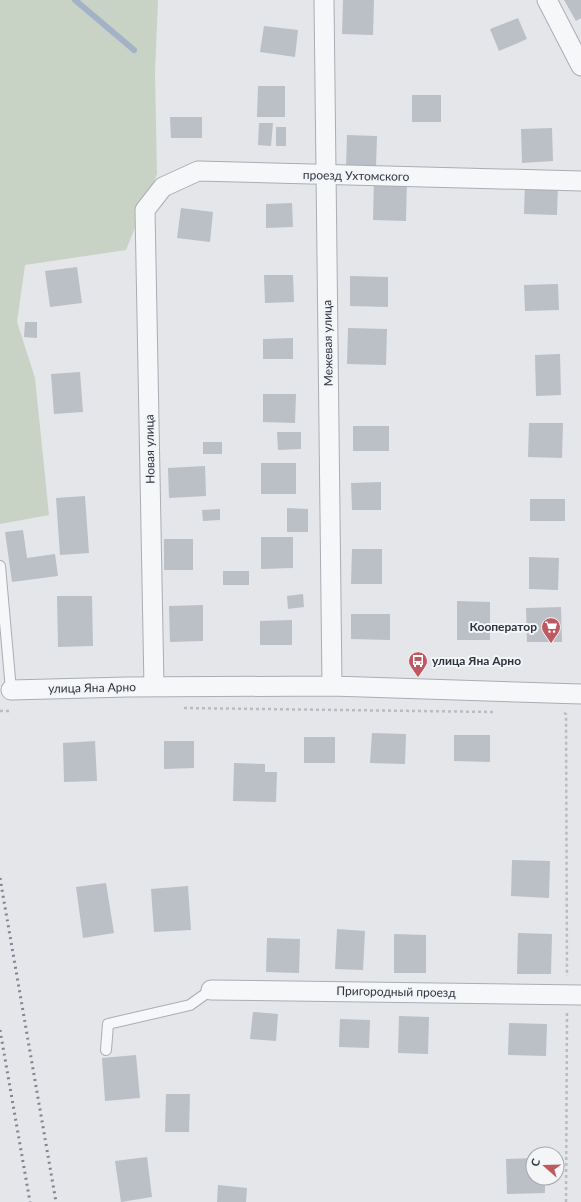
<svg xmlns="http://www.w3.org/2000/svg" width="581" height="1202" font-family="Lato,sans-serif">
<rect width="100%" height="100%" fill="#e4e6ea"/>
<path fill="#c8d3c6" d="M0,0h158l-3,73 2,101 -31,76 -101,15 -8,57 18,56 14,137 -49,9z"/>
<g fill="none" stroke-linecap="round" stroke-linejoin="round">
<path stroke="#a3b2c6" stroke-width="6" d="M75,0l59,50"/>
</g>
<path fill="#bbbfc6" d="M343,0h31l-1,35 -31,-1z
M564,0h17v18l-5,3z
M518,18l9,21 -28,12 -9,-22z
M264,26l34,4 -3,27 -35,-5z
M258,86h27v31h-28z
M412,95h29v27h-29z
M170,117h32v21h-31z
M259,123h14l-2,23 -13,-1z
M276,127h10v19h-10z
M552,128l1,33 -31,2 -1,-34z
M347,135l30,1 -1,31h-30z
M374,177l33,1 -1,43 -33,-1z
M525,183l33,1 -1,31 -33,-1z
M292,203l1,24 -27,1v-24z
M181,208l32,4 -3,30 -33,-4z
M77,267l5,36 -32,4 -5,-36z
M264,275h29l1,27 -29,1z
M350,276l38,1v30l-38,-1z
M558,284l1,26 -34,1 -1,-26z
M25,322h12v16l-13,-1z
M348,328l39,1 -1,36 -39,-1z
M293,338v21h-30v-20z
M560,354l1,41 -25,1 -1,-41z
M80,372l3,40 -29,2 -3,-40z
M263,394h33l-1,29 -32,-1z
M529,423h34l-1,35 -34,-1z
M353,426h36v25h-36z
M277,432h24v17l-23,1z
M203,442h19v12h-19z
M261,463h35v31h-35z
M205,466l1,30 -37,2 -1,-30z
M381,482v28h-29l-1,-27z
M85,496l4,57 -29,2 -4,-57z
M530,499h35v22h-35z
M287,508l21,1v23h-21z
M220,509v11l-17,1 -1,-11z
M23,530l4,28 28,-4 3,22 -46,6 -7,-50z
M261,537h32v31l-32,1z
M164,539h29v31h-29z
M352,549h30v35h-31z
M529,557l30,1 -1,32 -29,-1z
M223,571h26v14h-26z
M303,594l1,13 -16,2 -1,-13z
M57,596h35l1,50 -35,1z
M457,601l33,1v38h-33z
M203,605v36l-33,1 -1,-36z
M561,607l1,35h-35l-1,-34z
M351,614h39v26l-39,-1z
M292,620v25h-32v-24z
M372,733l34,1 -1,30 -35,-1z
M454,735h36v27l-36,-1z
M304,737h31v26h-31z
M95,741l2,40 -33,1 -1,-39z
M164,741h30v27l-30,1z
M234,763l31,1v8h12l-1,30 -43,-1z
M512,860l38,1 -1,37 -38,-2z
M106,883l8,50 -31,5 -7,-51z
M188,886l3,44 -37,2 -3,-43z
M337,929l28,2 -2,39 -28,-1z
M518,933l34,1 -1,40h-34z
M394,934l32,1v38h-32z
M267,938l33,1 -1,34 -33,-1z
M253,1012l25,2 -2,27 -26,-2z
M399,1016l30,1 -1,37 -30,-1z
M340,1019l30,1 -1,28 -30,-1z
M509,1023l38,1 -1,32 -38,-1z
M136,1055l4,43 -35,3 -3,-43z
M166,1094h24l-1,38h-24z
M147,1157l5,40 -31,5 -6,-41z
M533,1158v20h12v15l-38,1 -1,-35z
M218,1185l29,3 -1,14h-29z"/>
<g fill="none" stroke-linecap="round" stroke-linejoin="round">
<g stroke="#a9adb4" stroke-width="12">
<path id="lane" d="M0,566l11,124
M106,1050l2,-26 82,-19 21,-15"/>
</g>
<g stroke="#a9adb4" stroke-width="21">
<path id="street" d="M324,0l8,686
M547,0l34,66
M154,687l-9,-477 18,-23 35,-16 383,10
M11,690l116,-3 205,-1 249,8
M211,990l370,5"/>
</g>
<path stroke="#babcc2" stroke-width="2.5" stroke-dasharray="3 3" stroke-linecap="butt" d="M184,708l311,4
M0,711h11
M564,713l2,1 1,262
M566,1202l1,-189"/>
<use href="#lane" stroke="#f6f7f9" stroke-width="10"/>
<use href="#street" stroke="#f6f7f9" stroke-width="19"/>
<path stroke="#7f8592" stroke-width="3" stroke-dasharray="2 4" stroke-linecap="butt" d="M0,878l56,324
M0,1030l30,172"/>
</g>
<defs>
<g id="supermarket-pin" transform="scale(1)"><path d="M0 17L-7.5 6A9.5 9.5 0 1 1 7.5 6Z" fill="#c05861" stroke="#f3f5f7"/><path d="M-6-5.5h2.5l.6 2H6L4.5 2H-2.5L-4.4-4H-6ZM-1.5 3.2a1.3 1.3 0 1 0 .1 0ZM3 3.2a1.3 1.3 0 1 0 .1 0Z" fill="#fff"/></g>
<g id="bus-pin" transform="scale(1)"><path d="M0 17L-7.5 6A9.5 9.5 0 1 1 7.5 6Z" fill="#c05861" stroke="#f3f5f7"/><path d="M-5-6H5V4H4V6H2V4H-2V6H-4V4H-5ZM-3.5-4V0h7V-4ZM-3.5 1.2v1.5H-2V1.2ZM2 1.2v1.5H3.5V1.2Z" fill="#fff"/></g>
</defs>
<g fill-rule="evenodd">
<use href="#supermarket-pin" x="551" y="627"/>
<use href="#bus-pin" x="418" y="661"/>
</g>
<g text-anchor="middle" stroke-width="4" stroke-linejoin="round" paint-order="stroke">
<g font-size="12" fill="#2d3340" stroke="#f3f5f7">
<text transform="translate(356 176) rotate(1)" y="4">проезд Ухтомского</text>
<text transform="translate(328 343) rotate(-91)" y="4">Межевая улица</text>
<text transform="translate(150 449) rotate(-91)" y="4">Новая улица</text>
<text transform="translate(92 688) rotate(-1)" y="4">улица Яна Арно</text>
<text transform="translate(396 992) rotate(1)" y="4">Пригородный проезд</text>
</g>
<g font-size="12" font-weight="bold" fill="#2d3340" stroke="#f3f5f7" text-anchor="end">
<text x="537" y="631">Кооператор</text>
<text x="432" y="665" text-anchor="start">улица Яна Арно</text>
</g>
</g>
<g transform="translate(545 1166) rotate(290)"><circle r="19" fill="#f3f5f7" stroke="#a4a7ae"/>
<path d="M0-3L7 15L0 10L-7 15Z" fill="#c05861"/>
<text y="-6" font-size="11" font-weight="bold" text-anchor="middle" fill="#2d3340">С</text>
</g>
</svg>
